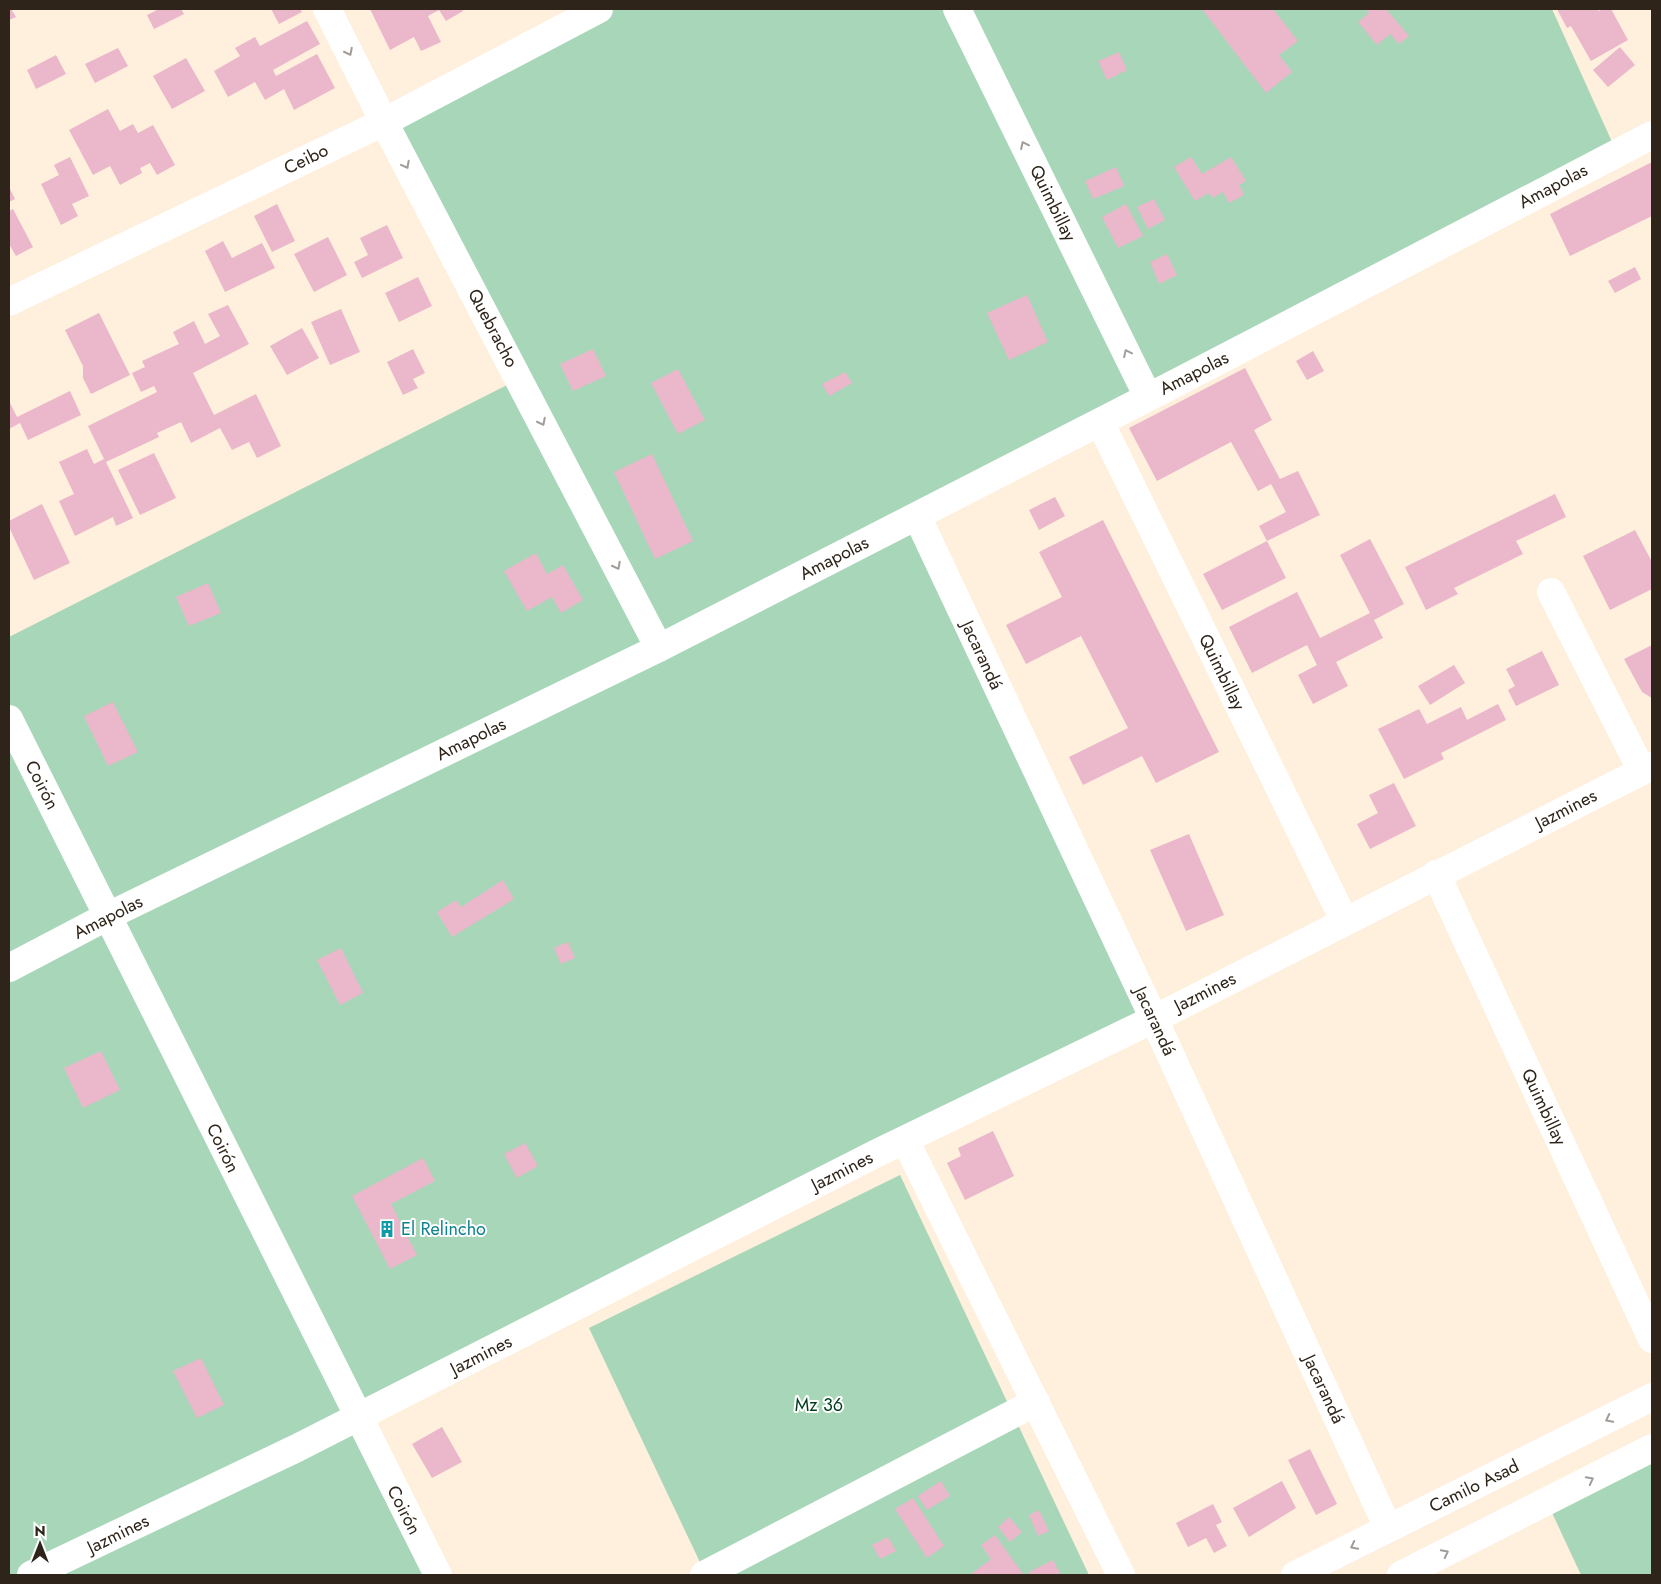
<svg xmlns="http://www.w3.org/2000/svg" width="1661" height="1584" font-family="Jost,sans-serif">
<rect width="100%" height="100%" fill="#ffefdd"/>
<path fill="#a8d6b8" d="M599,9h953l65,144 -700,363 237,503 -796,398 80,158h-429v-938l510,-258 -135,-257z
M900,1175l189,400h-383l-117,-247z
M1652,1448v127h-71l-34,-73z"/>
<path fill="#eab7cb" d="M9,9h2l5,8 -7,3z
M159,9h22l3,5 -30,15 -7,-14z
M271,9h29l2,3 -23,12z
M370,9h92l1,2 -17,10 -7,-11 -11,6 13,26 -20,9 -7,-14 -24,13z
M1202,9h71l25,32 -19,14 13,17 -26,21z
M1365,9h21l23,27 -10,8 -9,-10 -13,11 -19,-23 11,-9z
M1557,9h40l2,2 4,-2h8l17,31 -37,21 -20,-35 -4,2z
M307,21l13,23 -47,26 3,6 41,-22 18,34 -41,22 -10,-21 -19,11 -10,-18 -27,15 -14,-26 26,-15 -5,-8 20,-11 5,9z
M1620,47l15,18 -27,22 -15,-17z
M118,48l10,18 -33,17 -10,-19z
M1119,52l8,18 -20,10 -9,-19z
M56,55l10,19 -30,15 -9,-19z
M186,58l19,33 -33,18 -19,-33z
M108,109l12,22 13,-7 5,9 15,-8 22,40 -18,10 -7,-12 -10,5 2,5 -22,12 -10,-19 -17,9 -24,-45z
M70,157l19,39 -17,8 6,12 -17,9 -20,-41 18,-9 -5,-10z
M1191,157l11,17 29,-17 15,24 -7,4 5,10 -15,8 -6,-11 -10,6 -4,-5 -14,8 -21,-34z
M1652,162v54l-82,40 -20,-42z
M1116,167l8,19 -31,13 -8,-18z
M9,187l6,12 -6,3z
M1154,199l11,21 -17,9 -11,-22z
M277,204l18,37 -23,11 -18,-36z
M1126,204l17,32 -25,12 -16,-31z
M13,209l20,38 -17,9 -7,-12v-33z
M387,225l16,33 -41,20 -8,-16 14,-7 -8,-17z
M328,237l19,38 -33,17 -20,-38z
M223,241l9,17 30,-15 13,25 -50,24 -20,-41z
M1167,254l10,21 -18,9 -9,-22z
M1635,267l6,12 -26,14 -7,-12z
M418,277l14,29 -33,16 -14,-29z
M1027,295l21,47 -39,18 -22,-47z
M228,305l21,39 -56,29 21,42 42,-21 25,52 -24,12 -8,-16 -17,8 -12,-22 -29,15 -10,-21 -24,11 2,4 -53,25 27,56 -17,8 -3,-9 -38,19 -16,-35 15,-7 -15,-32 28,-13 7,15 10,-5 -16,-33 69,-34 -3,-6 -13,6 -9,-19 13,-6 -3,-6 37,-17 -6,-12 21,-11 11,23 15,-8 -12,-22z
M341,309l19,43 -30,13 -19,-43z
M99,313l31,62 -39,19 -8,-16v-12l-18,-36z
M302,328l17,30 -32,17 -17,-29z
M413,349l12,24 -12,6 5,9 -15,7 -16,-33z
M593,349l13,27 -33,15 -13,-27z
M1313,351l11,20 -17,9 -11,-19z
M1245,368l27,52 -18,10 26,49 18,-8 22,44 -53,26 -8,-15 27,-14 -15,-28 -13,7 -27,-49 -74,39 -28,-53z
M678,369l27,51 -27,14 -27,-51z
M845,372l7,11 -23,13 -7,-12z
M70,391l11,24 -53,25 -8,-17 -11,6v-28l8,16z
M154,453l22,45 -36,17 -22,-45z
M652,454l41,87 -38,18 -41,-87z
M1555,494l11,23 -50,24 7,13 -69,34 4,6 -32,16 -21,-43z
M1055,497l10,19 -26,14 -10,-20z
M42,504l28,59 -36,17 -25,-53v-6z
M1103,520l116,232 -63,31 -14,-27 -59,29 -14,-28 59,-29 -47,-92 -55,28 -20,-39 56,-28 -23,-45z
M1635,530l17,32v27l-42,21 -27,-54z
M1370,539l34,65 -30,16 9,18 -47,24 12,24 -35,18 -15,-29 19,-10 -10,-20 -55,28 -23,-46 68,-35 23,46 50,-25 -30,-58z
M1267,541l19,37 -64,32 -19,-36z
M536,553l11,21 16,-9 20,35 -22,13 -9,-16 -25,14 -23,-40z
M208,583l13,30 -32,13 -13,-29z
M1652,645v53l-10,-6 -18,-33z
M1542,651l17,34 -43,21 -8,-16 7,-4 -9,-17z
M1454,665l11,18 -35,22 -12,-19z
M113,702l25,50 -30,14 -24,-50z
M1498,704l8,16 -65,33 3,6 -40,20 -26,-50 41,-20 8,15 34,-17 6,13z
M1394,783l22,43 -46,23 -13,-25 21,-11 -9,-18z
M1189,834l35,81 -38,16 -36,-81z
M503,880l11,19 -62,38 -15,-25 19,-12 5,7z
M568,942l7,16 -14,6 -7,-16z
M341,948l22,45 -23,12 -23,-45z
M101,1051l19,39 -37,18 -19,-40z
M993,1131l21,45 -49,24 -18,-37 14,-7 -3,-8z
M525,1143l13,23 -21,12 -13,-24z
M423,1158l12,23 -44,23 26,51 -27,14 -38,-73z
M201,1358l23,47 -27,13 -24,-47z
M442,1427l20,35 -30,16 -20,-34z
M1310,1449l27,55 -21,11 -28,-55z
M941,1481l9,15 -23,14 -9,-14z
M1282,1481l14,27 -47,29 -16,-29z
M913,1498l31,48 -17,12 -32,-49z
M1213,1504l9,18 -6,3 11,21 -13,7 -8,-15 -18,9 -12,-24z
M1039,1510l10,21 -11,5 -9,-21z
M1009,1517l13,15 -12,10 -12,-15z
M995,1535l28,39 -1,1h-52l21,-16 -10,-14z
M888,1537l8,14 -16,8 -8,-14z
M1053,1560l8,15h-30l-2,-3z"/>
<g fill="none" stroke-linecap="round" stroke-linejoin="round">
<path stroke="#fff" stroke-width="28" d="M327,9l57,113 275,526
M957,9l191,388
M9,302l375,-180 215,-113
M1100,422l245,500
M917,516l237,503 234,509
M1551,592l91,179
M9,719l429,856
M1436,874l216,465
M9,968l99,-52 551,-268 515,-264 478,-249
M905,1140l216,435
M31,1575l266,-127 580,-295 277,-134 498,-253
M704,1575l332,-173
M1295,1575l357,-178
M1401,1575l251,-127"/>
</g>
<defs><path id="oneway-chevron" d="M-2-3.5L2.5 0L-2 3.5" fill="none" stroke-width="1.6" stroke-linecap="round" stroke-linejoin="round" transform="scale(1.25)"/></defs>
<g stroke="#a19c98">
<use href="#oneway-chevron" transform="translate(349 52) rotate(63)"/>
<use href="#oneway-chevron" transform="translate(1024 145) rotate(-116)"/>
<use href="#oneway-chevron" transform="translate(406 165) rotate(62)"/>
<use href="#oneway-chevron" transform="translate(1127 353) rotate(-116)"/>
<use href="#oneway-chevron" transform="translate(542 422) rotate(63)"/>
<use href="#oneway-chevron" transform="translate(617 566) rotate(63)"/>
<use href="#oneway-chevron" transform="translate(1609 1419) rotate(153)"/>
<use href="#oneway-chevron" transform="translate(1590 1480) rotate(-27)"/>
<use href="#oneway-chevron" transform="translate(1354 1546) rotate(153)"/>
<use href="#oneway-chevron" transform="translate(1445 1553) rotate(-27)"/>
</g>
<defs>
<g id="building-bare" transform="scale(1.35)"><path d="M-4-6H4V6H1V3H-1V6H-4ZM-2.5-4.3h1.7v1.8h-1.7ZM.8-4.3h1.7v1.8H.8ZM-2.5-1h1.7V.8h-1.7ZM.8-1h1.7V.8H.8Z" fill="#0f9aa8" stroke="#fff" stroke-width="2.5" paint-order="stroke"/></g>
</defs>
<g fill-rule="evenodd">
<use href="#building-bare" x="387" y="1229"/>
</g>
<g text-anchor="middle" stroke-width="4" stroke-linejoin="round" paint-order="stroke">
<g font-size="18" fill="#2e2419" stroke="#fff">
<text transform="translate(306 159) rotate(-26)" y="6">Ceibo</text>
<text transform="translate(1553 186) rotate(-28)" y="6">Amapolas</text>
<text transform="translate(1053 203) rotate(64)" y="6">Quimbillay</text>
<text transform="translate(493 328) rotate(62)" y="6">Quebracho</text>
<text transform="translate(1194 373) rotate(-27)" y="6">Amapolas</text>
<text transform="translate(834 558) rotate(-27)" y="6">Amapolas</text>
<text transform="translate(982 655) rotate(65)" y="6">Jacarandá</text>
<text transform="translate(1222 672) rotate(64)" y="6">Quimbillay</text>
<text transform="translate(471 739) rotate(-26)" y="6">Amapolas</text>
<text transform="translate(42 785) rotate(63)" y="6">Coirón</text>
<text transform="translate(1566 809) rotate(-27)" y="6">Jazmines</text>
<text transform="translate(108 917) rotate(-27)" y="6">Amapolas</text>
<text transform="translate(1205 992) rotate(-27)" y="6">Jazmines</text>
<text transform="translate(1155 1021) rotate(65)" y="6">Jacarandá</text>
<text transform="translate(1544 1107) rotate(65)" y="6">Quimbillay</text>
<text transform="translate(223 1148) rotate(64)" y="6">Coirón</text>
<text transform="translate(842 1171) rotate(-27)" y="6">Jazmines</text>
<text transform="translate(481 1355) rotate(-27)" y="6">Jazmines</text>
<text transform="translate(1324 1389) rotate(65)" y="6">Jacarandá</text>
<text transform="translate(1474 1486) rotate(-26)" y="6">Camilo Asad</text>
<text transform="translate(404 1510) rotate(63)" y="6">Coirón</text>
<text transform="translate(118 1534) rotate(-26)" y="6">Jazmines</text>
</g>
<g font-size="18" fill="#0d838f" stroke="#fff" text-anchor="start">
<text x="401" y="1235">El Relincho</text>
</g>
<g font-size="18" fill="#003b1f" stroke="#fff">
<text x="819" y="1411">Mz 36</text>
</g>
</g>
<rect width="1661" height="1584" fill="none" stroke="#2e2419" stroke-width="20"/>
<g transform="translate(40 1544)" stroke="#ffffff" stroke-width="4" paint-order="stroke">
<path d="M0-4L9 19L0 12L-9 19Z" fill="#2e2419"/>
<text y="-8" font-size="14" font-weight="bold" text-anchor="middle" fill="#2e2419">N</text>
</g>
</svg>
